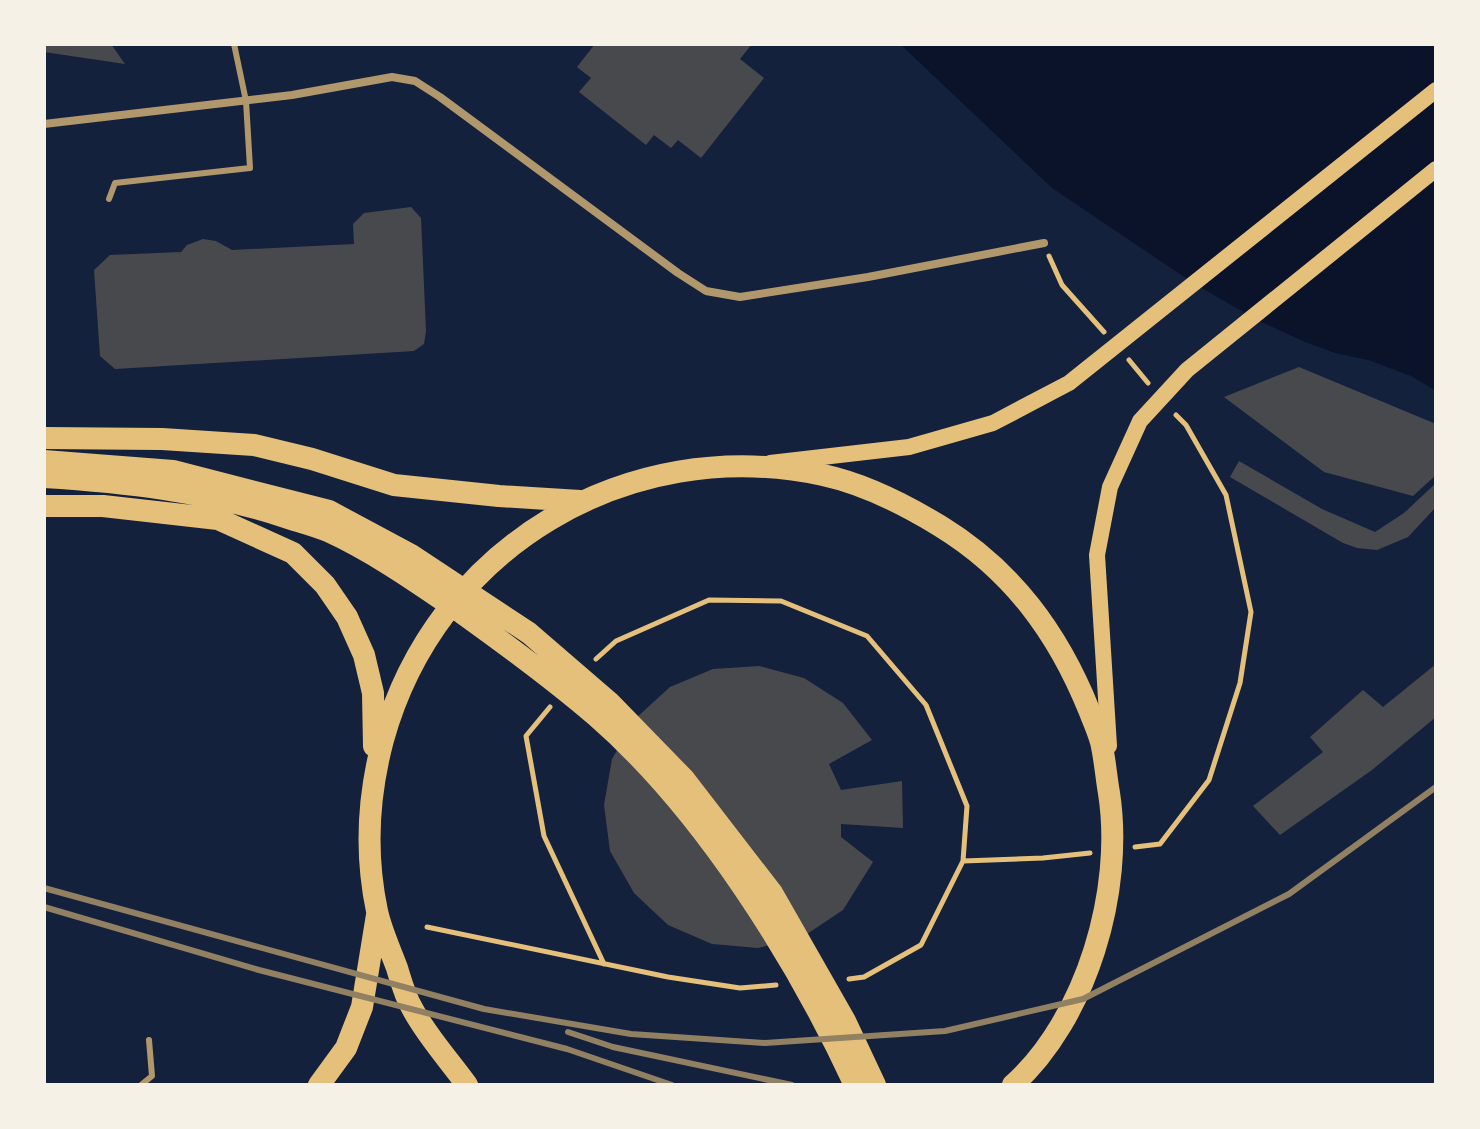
<svg xmlns="http://www.w3.org/2000/svg" width="1480" height="1129" font-family="'Playfair Display',serif">
<rect width="100%" height="100%" fill="#14213d"/>
<path fill="#0b132b" d="M900,44h536v347l-25,-15 -43,-16 -33,-7 -30,-11 -46,-21 -66,-38 -141,-95z"/>
<path fill="#48494c" d="M44,44h67l14,20 -81,-12z
M595,44h157l-12,15 24,19 -63,80 -23,-18 -7,8 -17,-13 -8,10 -67,-53 12,-14 -14,-11z
M411,207l10,11 5,113 -2,13 -10,7 -299,18 -15,-13 -6,-86 16,-15 71,-3 6,-7 16,-6 13,2 16,9 122,-6 -1,-20 11,-11z
M1299,367l137,57v51l-23,21 -89,-24 -100,-75z
M1239,461l83,48 53,23 29,-19 32,-30v24l-28,30 -31,13 -20,-2 -14,-5 -113,-66z
M1436,664v53l-64,53 -92,65 -27,-29 70,-54 -13,-15 53,-47 20,17z
M759,666l45,12 39,25 29,37 -43,24 12,26 61,-9 1,47 -62,-4v13l32,25 -30,48 -39,26 -46,12 -46,-4 -44,-19 -34,-32 -24,-42 -6,-46 8,-46 23,-40 35,-32 43,-18z"/>
<g fill="none" stroke-linecap="round" stroke-linejoin="round">
<path stroke="#e5c07b" stroke-width="5" d="M1049,256l13,29 42,47
M1129,360l19,23
M596,659l20,-18 93,-41 72,1 86,35 59,69 41,101 -4,55 -42,84 -57,32 -15,2
M550,707l-24,29 18,100 60,128
M1135,847l25,-3 49,-64 31,-97 11,-71 -25,-117 -40,-70 -10,-10
M963,861l80,-3 47,-5
M427,927l241,50 72,11 36,-3"/>
<path stroke="#b1986c" stroke-width="6" d="M109,199l6,-16 135,-15 -4,-67 -12,-57
M141,1085l11,-9 -3,-36"/>
<path stroke="#b1986c" stroke-width="8" d="M44,124l248,-29 100,-18 23,4 25,16 238,176 28,18 34,6 128,-20 176,-34"/>
<path stroke="#e5c07b" stroke-width="16" d="M770,463l139,-16 84,-24 76,-40 367,-293
M1109,746l-12,-191 13,-68 30,-66 47,-51 249,-201"/>
<path stroke="#e5c07b" stroke-width="22" d="M44,438l118,1 92,6 58,14 82,26 105,11 81,5
M44,461l129,10 156,40 82,44 118,78 80,69 75,77 88,114 73,128 30,64
M44,477c81,5 161,14 238,39 15,5 31,9 46,15 48,22 91,53 134,82 46,33 91,66 134,103 107,93 200,242 259,369
M44,506h59l115,13 75,34 32,32 22,32 17,38 9,38 1,53
M319,1085l27,-37 16,-41 15,-92
M467,1085c-18,-25 -41,-50 -55,-77 -7,-12 -11,-27 -15,-40 -7,-19 -16,-38 -20,-57 -12,-57 -9,-115 6,-171 53,-192 244,-307 440,-265 42,9 81,29 117,51 72,44 118,107 149,184 4,10 9,21 12,32 4,17 5,34 8,51 15,97 -22,225 -96,292"/>
<path stroke="#918062" stroke-width="6" d="M44,888l440,121 147,25 134,9 180,-12 138,-32 206,-105 147,-107
M44,907l215,63 308,79 105,36
M568,1032l45,15 179,38"/>
</g>
<rect width="1480" height="1129" fill="none" stroke="#f6f1e7" stroke-width="92"/>
</svg>
